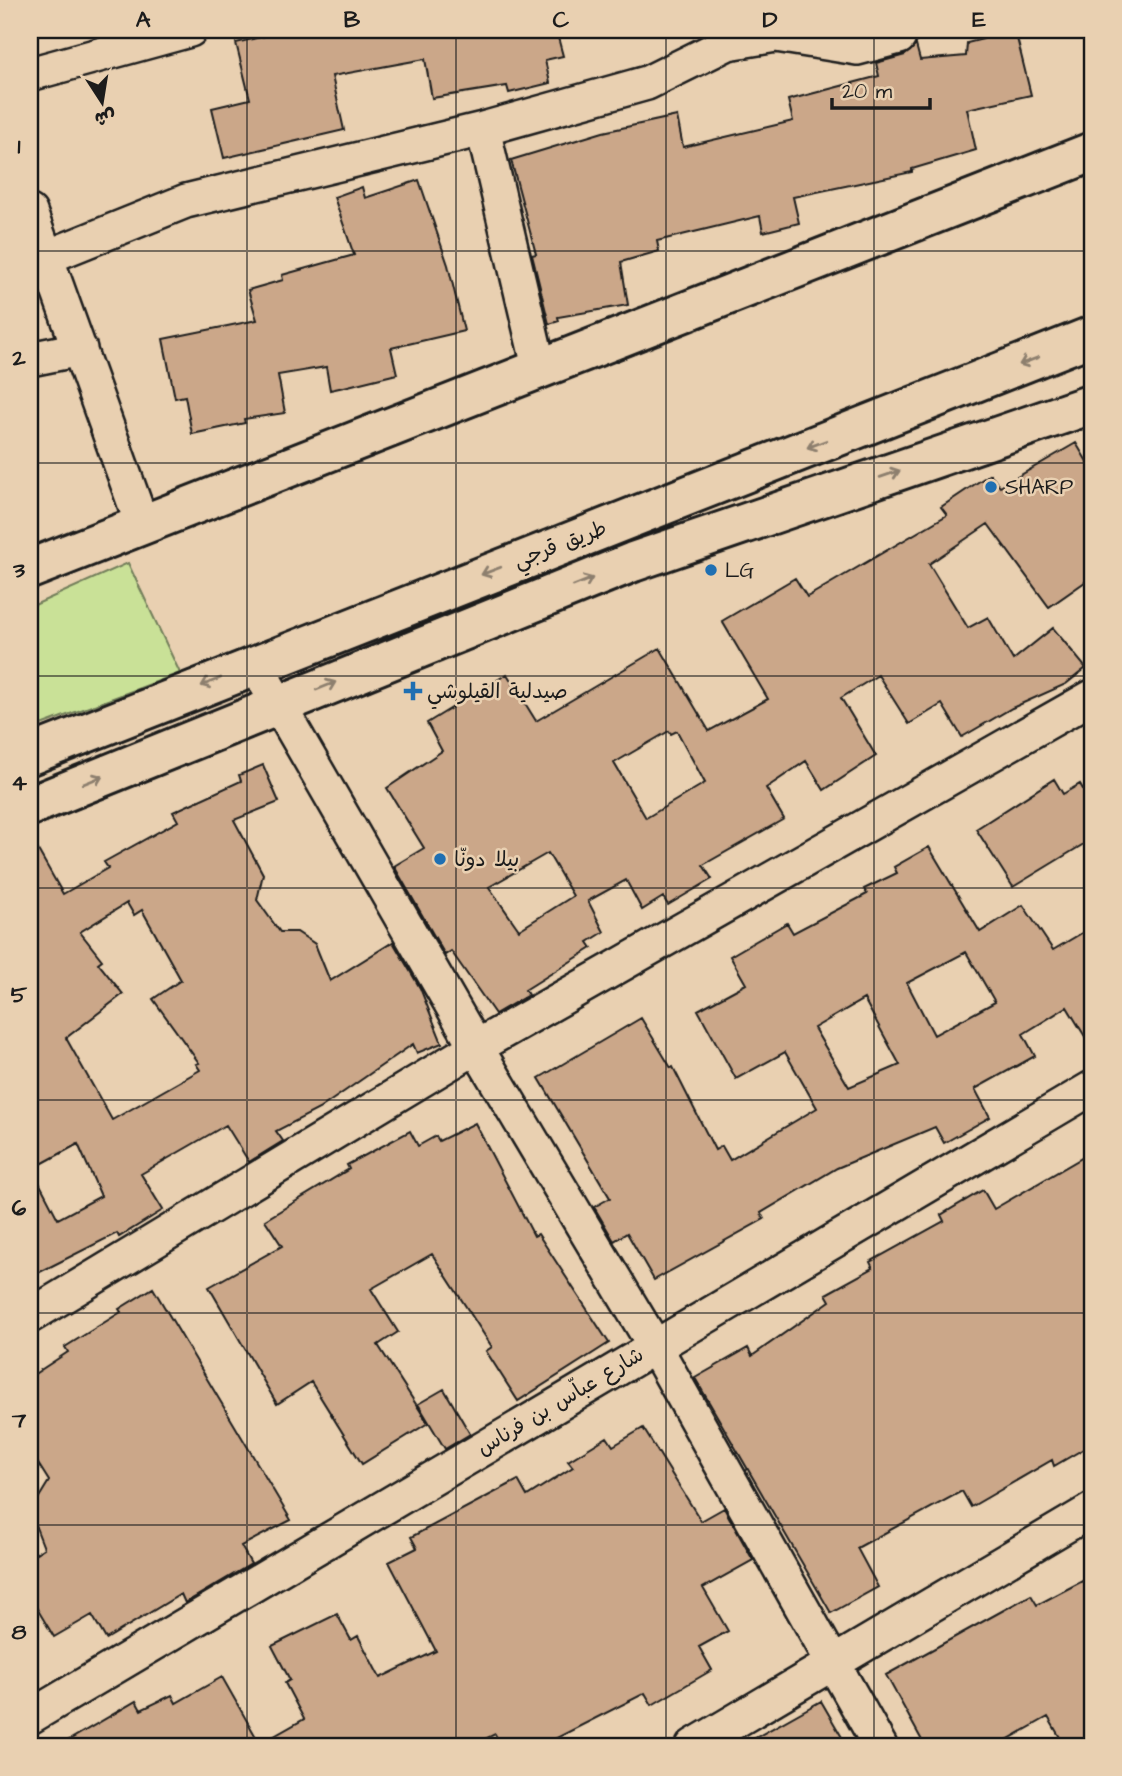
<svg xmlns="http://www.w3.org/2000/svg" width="1122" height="1776" font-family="'Architects Daughter','Playpen Sans Arabic',sans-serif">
<rect width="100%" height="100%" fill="#e9d0b1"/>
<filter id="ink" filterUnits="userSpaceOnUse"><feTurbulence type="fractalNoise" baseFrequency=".0143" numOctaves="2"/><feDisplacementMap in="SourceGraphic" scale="14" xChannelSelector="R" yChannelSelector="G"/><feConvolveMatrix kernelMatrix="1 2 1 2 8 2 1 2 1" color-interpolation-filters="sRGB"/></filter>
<g filter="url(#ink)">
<path fill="#c9e197" stroke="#727e5a" stroke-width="2" d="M128,563l52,110 -150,56v-122z"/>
<path fill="#cba789" stroke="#1c1c1c" stroke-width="2" fill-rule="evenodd" d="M290,30h266l7,26 -18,4 5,23 -41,10 -2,-7 -75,12 -7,-39 -93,17 12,54 -120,28 -12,-50 38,-9 -14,-56z
M981,30h34l16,65 -64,14 9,41 -64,19v3l-119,25 6,26 -36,9 -3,-16 -103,25 2,10 -38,11 7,43 -70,12 1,4 -10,3 -17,-69 4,-1 -25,-94 92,-28 74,-16 6,31 110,-26 -5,-21 91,-24 -3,-13 29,-8 11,-10 4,15 46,-4 1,-13 16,-4z
M419,180l29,85 16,66 -73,17 6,26 -53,13 -14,3 -4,-23 -48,8 7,38 -41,6 1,4 -53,11 -7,-38 -10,2 -12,-59 94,-19 -9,-30 35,-10 -1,-5 72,-20 -20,-58 28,-10 3,11z
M1076,443l16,27v107l-43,30 -61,-83 -59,40 39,64 20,-11 25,43 40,-32 33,40 -20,16 -54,24 -50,29 -20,-33 -33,20 -31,-49 -37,23 35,58 -52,34 -18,-29 -40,27 18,31 -81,46 9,14 -44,26 -5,-8 -21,13 -16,-30 -38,21 16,31 -16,10 4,6 -67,42 3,5 -33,19 -44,-63 -6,4 -51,-89 30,-18 -37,-60 55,-37 -15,-28 80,-49 29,47 124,-73 49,83 59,-32 -46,-78 73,-43 12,19 140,-82 -6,-8 49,-33 10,13zM669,731l2,3 6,-3 28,52 -59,35 -32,-55zM548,853l25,43 -54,34 -30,-43z
M263,765l16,37 -45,18 29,54 -6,26 23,32h17l18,12 15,37 63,-39 27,46 22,55 -25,10 -4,-9 -94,65 -43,22 7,10 -34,21 -23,-37 -85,49 22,36 -44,27 -2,-4 -87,44v-441l33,58 45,-26 -4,-6 74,-41 -5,-9 68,-31 -2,-6zM127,903l7,12 8,-5 39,70 -28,19 46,64 -3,1 4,6 -88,50 -46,-82 57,-44 -25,-31 4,-3 -22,-28zM78,1144l23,52 -43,23 -26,-50z
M1054,779l9,15 17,-10 12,21v34l-79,48 -37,-58z
M929,847l51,85 43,-27 30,45 39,-23v121l-25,-41 -44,27 12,22 -60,33 15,28 -46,26 -9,-16 -98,41 -76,45 3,6 -110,61 -27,-47 -13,8 -20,-34 16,-9 -71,-120 102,-60 30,50 2,-1 42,83 7,-4 8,14 87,-52 -32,-56 -49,27 -38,-69 48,-26 -16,-28 57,-33 6,10 74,-39 -3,-5 33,-16 -3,-6zM966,952l29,50 -61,33 -27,-52zM864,999l36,66 -51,22 -35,-59z
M475,1123l59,113 4,-2 71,109 -91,58 -32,-50 6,-4 -60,-93 -61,35 27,43 -20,13 50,78 -66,41 -51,-82 -34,22 -68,-117 73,-41 -17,-26 84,-51 -2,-4 63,-34 8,15 18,-10 3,5z
M1092,1152v292l-38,22 -2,-6 -81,47 -9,-16 -105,57 21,39 -47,26 -136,-235 53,-30 4,8 78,-55 -4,-7 47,-26 -3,-6 74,-41 -3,-6 42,-25 11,19z
M153,1288l138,232 -50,26 10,18 -66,39 -4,-9 -75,45 -14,-24 -38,22 -24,-40v-40l14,-9 -14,-36 19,-31 -19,-30v-74l38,-25 -3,-5 56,-35 -2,-3z
M444,1389l26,45 -25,15 -27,-45z
M643,1428l58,93 23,-13 29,52 -50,28 25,43 -29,16 13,23 -60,35 -7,-12 -104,53h-40l-6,-12 -24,12h-412l77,-45 5,9 31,-15 4,8 46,-26 38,67 44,-25 -19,-36 5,-3 -18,-34 65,-32 14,26 7,-4 22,42 56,-27 -47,-89 28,-14 -6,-11 107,-57 9,16 46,-29 -5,-6 39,-24 6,9z
M1092,1576v170h-27l-17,-29 -52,29h-71l-39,-71 145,-80 6,10z
M821,1701l26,45h-106z"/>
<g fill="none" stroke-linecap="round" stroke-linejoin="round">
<g stroke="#1c1c1c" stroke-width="38">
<path id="minor" d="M30,74l160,-44
M483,129l56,238
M30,212l112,312
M47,257l139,-56 297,-72 164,-46 81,-40 48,-8 81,13 42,-11
M30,359l50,-10
M255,664l221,383 178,298 226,401
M30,1316l446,-269 616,-350
M30,1717l1062,-629
M693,1746l399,-236"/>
</g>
<g stroke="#1c1c1c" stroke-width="44">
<path id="tertiary" d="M30,569l1062,-417"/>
</g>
<g stroke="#1c1c1c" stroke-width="44">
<path id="trunk" d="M30,755l1062,-419
M30,806l603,-244 459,-158"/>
</g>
<use href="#minor" stroke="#e9d0b1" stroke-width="33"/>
<use href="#tertiary" stroke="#e9d0b1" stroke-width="38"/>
<use href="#trunk" stroke="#e9d0b1" stroke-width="38"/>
</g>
<defs><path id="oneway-shaft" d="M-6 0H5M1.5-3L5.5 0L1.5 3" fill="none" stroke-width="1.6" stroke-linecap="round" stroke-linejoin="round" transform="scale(1.75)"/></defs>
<g stroke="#8d7f6e">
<use href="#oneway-shaft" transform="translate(1029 361) rotate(159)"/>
<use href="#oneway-shaft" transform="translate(817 444) rotate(159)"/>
<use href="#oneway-shaft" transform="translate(890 474) rotate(-19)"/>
<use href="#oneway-shaft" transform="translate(491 571) rotate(159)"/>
<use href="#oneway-shaft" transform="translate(583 582) rotate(-22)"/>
<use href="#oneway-shaft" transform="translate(211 682) rotate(158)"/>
<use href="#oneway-shaft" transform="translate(326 686) rotate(-22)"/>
<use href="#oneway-shaft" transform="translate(93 780) rotate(-22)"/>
</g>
</g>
<path fill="none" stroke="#1c1c1c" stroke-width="2" stroke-opacity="0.55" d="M247,30v1716M456,30v1716M666,30v1716M874,30v1716M30,251h1062M30,463h1062M30,676h1062M30,888h1062M30,1100h1062M30,1313h1062M30,1525h1062"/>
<g fill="#1f6fb2" stroke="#e9d0b1" stroke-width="2.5">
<circle cx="991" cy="487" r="7"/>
<circle cx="711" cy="570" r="7"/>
<path d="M409.5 680.5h7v7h7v7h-7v7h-7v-7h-7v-7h7z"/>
<circle cx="440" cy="859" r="7"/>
</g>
<g text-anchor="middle" stroke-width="5" stroke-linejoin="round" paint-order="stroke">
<g font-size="21" fill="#1c1c1c" stroke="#e9d0b1" text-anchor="start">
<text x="1005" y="494">SHARP</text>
<text x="725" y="577">LG</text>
<text x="427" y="698">صيدلية القيلوشي</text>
<text x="454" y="866">بيلا دونّا</text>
</g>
<g font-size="21" fill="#1c1c1c" stroke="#e9d0b1">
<text transform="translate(560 544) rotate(-21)" y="7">طريق قرجي</text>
<text transform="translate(560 1401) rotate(-31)" y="7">شارع عباّس بن فرناس</text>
</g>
</g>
<rect width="1122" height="1776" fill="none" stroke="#e9d0b1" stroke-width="77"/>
<g transform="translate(102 102) rotate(168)" stroke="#e9d0b1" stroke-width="5" paint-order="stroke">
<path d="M0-5L12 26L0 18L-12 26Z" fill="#1c1c1c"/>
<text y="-10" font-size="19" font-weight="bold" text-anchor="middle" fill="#1c1c1c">ش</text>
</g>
<path d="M832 98v10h98v-10" fill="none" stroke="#1c1c1c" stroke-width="3.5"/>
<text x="842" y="98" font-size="21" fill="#1c1c1c" stroke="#e9d0b1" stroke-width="5" paint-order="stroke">20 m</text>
<rect x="38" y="38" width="1046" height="1700" fill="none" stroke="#1c1c1c" stroke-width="2.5"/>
<g font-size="23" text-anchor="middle" font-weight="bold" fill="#1c1c1c">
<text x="143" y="27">A</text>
<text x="352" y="27">B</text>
<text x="561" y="27">C</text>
<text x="770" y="27">D</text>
<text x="979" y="27">E</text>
<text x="19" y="153">1</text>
<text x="19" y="365">2</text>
<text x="19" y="577">3</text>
<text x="19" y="790">4</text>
<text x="19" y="1002">5</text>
<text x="19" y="1215">6</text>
<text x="19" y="1427">7</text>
<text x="19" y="1639">8</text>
</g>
</svg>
